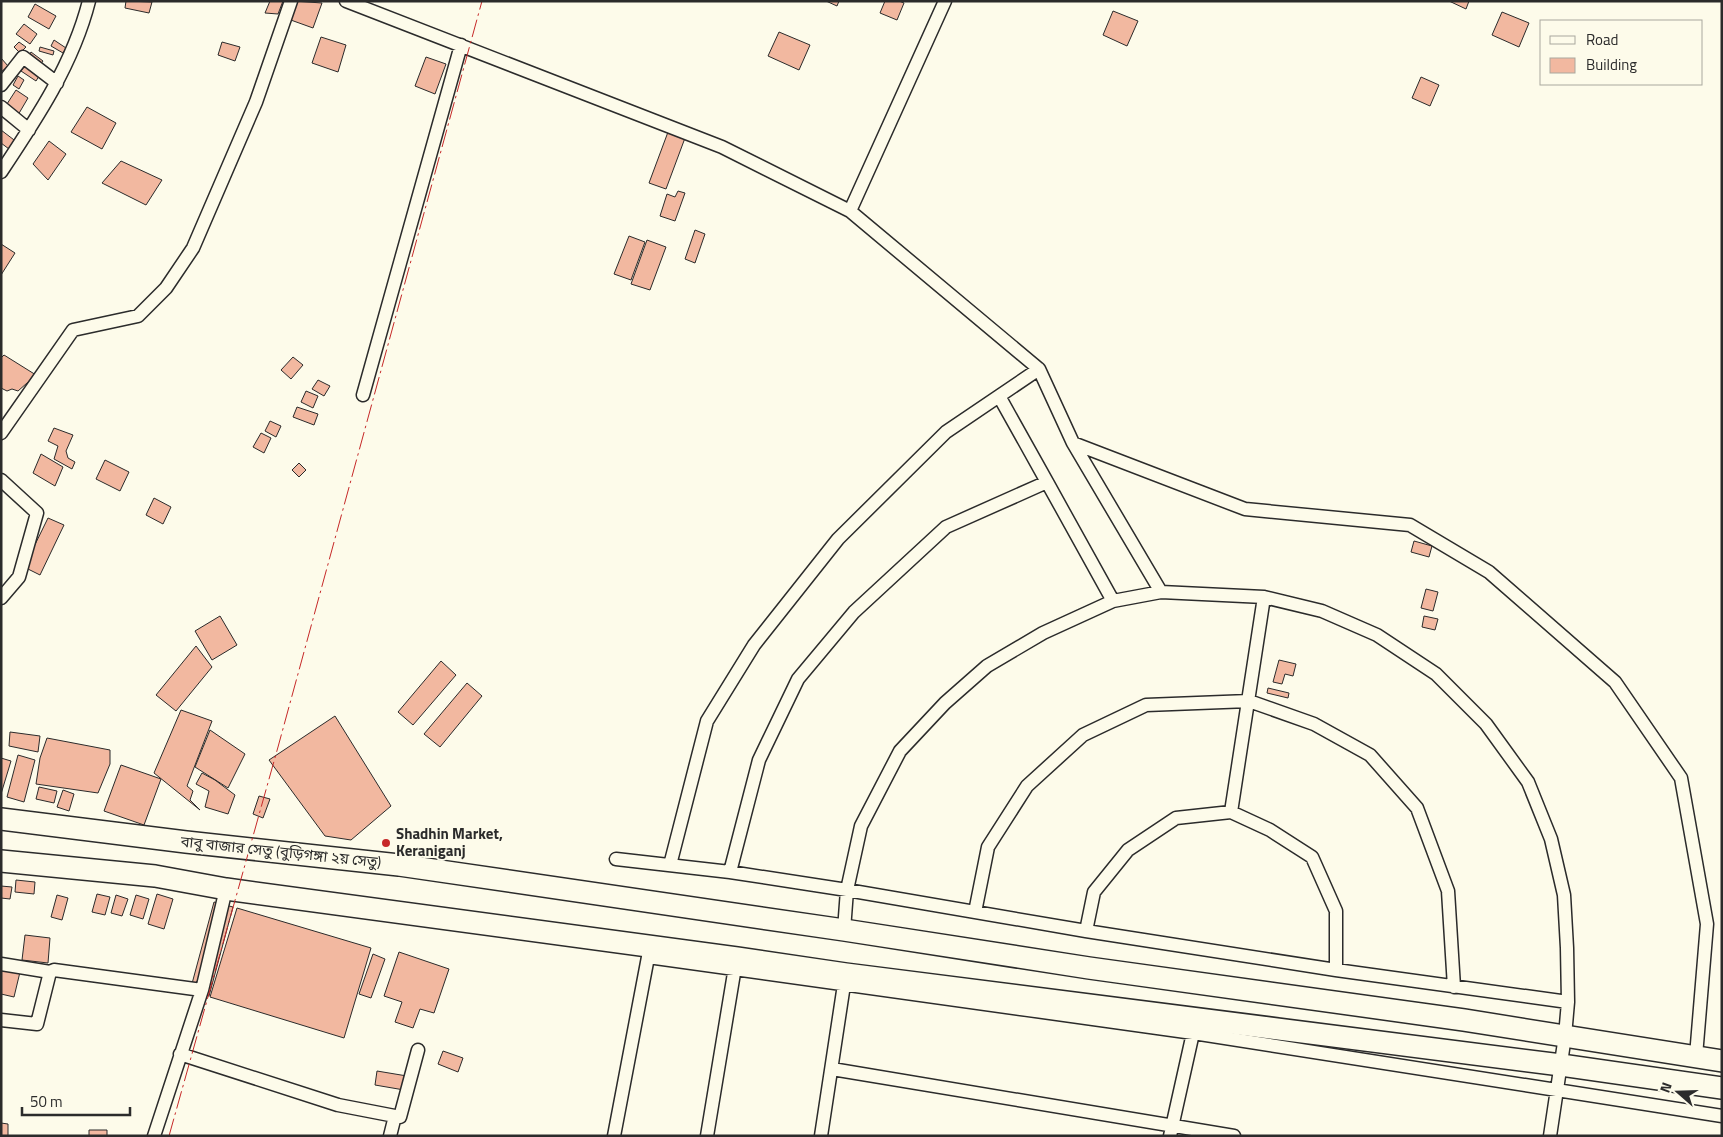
<svg xmlns="http://www.w3.org/2000/svg" width="1723" height="1137" font-family="'Titillium Web','Noto Sans Bengali',sans-serif">
<rect width="100%" height="100%" fill="#fdfbea"/>
<path fill="#f2b8a0" stroke="#2b2b2b" d="M126,1l26,1 -3,11 -24,-5z
M270,1h13l-5,13 -13,-1z
M294,1l28,2 -9,25 -25,-9z
M826,1h13l-2,5z
M885,1h14l5,2 -7,17 -17,-7z
M1449,1h20l-3,8z
M35,4l21,12 -7,13 -21,-12z
M1113,11l25,10 -11,25 -24,-11z
M1502,12l27,11 -10,24 -27,-12z
M24,24l13,10 -7,10 -14,-10z
M779,32l31,13 -11,25 -31,-14z
M321,37l25,8 -8,27 -26,-9z
M54,40l12,8 -3,5 -12,-7z
M19,42l7,5 -6,6 -6,-6z
M222,42l18,5 -5,14 -17,-6z
M40,47l14,4 -1,4 -14,-4z
M31,52l12,9 -3,4 -12,-8z
M426,57l20,7 -11,30 -20,-8z
M1,58l7,8 -7,6z
M27,63l14,10 -5,8 -15,-10z
M18,76l6,4 -5,9 -6,-4z
M1421,77l18,8 -9,21 -18,-8z
M16,90l12,8 -10,17 -13,-8z
M87,107l29,16 -14,26 -31,-17z
M1,130l21,16 -13,3 -8,-6z
M668,132l17,6 -19,51 -17,-6z
M49,141l17,13 -18,26 -15,-16z
M121,161l41,19 -16,25 -44,-22z
M678,191l7,2 -10,28 -15,-5 7,-22 8,3z
M695,230l10,4 -10,29 -10,-4z
M629,236l16,6 -14,38 -17,-6z
M647,240l19,7 -16,43 -19,-6z
M1,244l14,9 -14,22z
M4,355l32,20 -18,16 -6,-2 -5,2 -6,-3v-30z
M293,357l10,8 -12,14 -10,-9z
M318,380l12,6 -6,10 -12,-7z
M306,391l12,5 -5,12 -12,-6z
M297,407l21,7 -4,11 -21,-8z
M270,421l11,5 -5,11 -11,-6z
M54,428l19,7 -7,16 2,7 7,4 -3,7 -18,-10 4,-13 -10,-5z
M261,433l10,5 -7,15 -11,-6z
M41,454l22,13 -8,19 -22,-13z
M105,460l24,12 -9,19 -24,-12z
M299,463l7,7 -7,7 -7,-7z
M154,498l17,9 -8,17 -17,-9z
M48,518l16,7 -24,50 -16,-8z
M1414,541l18,5 -3,11 -18,-5z
M1426,589l12,3 -5,19 -12,-3z
M220,616l17,29 -25,15 -17,-29z
M1424,616l14,3 -3,11 -13,-3z
M196,646l16,21 -36,44 -20,-16z
M1279,660l17,4 -3,12 -8,-2 -3,10 -9,-2z
M441,661l15,14 -43,50 -15,-13z
M467,683l15,13 -42,51 -16,-13z
M1268,688l21,5 -1,5 -21,-5z
M181,710l31,11 -25,65 6,5 -3,9 10,10 -46,-37z
M335,716l56,90 -40,34 -26,-4 -56,-76z
M210,730l35,24 -17,34 -33,-21z
M10,732l30,4 -2,16 -29,-6z
M47,738l63,12v14l-12,29 -62,-9 4,-26z
M18,755l17,5 -11,42 -17,-5z
M1,758l10,3 -10,33z
M121,765l40,14 -17,46 -40,-14z
M202,773l13,7 20,15 -7,19 -23,-7 4,-16 -13,-7z
M39,787l18,4 -3,12 -18,-4z
M63,790l11,4 -5,17 -12,-4z
M259,796l11,3 -7,19 -10,-4z
M16,880l19,2 -1,12 -19,-2z
M1,886l11,1 -2,12 -9,-1z
M97,894l13,3 -5,18 -13,-3z
M157,894l16,5 -9,30 -16,-5z
M57,895l11,3 -6,22 -11,-3z
M116,895l12,4 -6,17 -11,-3z
M136,895l13,4 -6,20 -13,-4z
M214,902l19,5 -24,89 -19,-5z
M237,908l134,40 -27,90 -134,-41z
M25,935l25,3 -2,25 -26,-3z
M399,952l50,17 -15,44 -14,-4 -7,19 -18,-6 7,-20 -18,-6z
M373,954l12,5 -14,39 -12,-4z
M1,967l19,5 -6,25 -13,-3z
M443,1051l20,7 -5,14 -20,-8z
M377,1071l36,6 -3,14 -35,-6z
M1,1123l7,1v12h-7z
M89,1130h18v6h-18z"/>
<g fill="none" stroke-linecap="round" stroke-linejoin="round">
<g stroke="#2b2b2b" stroke-width="15">
<path id="minor" d="M346,1l376,146 128,64 189,158 34,74 172,66 165,16 79,47 126,110 66,96 26,146 -11,132
M1,85l22,-28 34,26
M1,107l28,23
M1,172c36,-54 72,-108 88,-171
M850,211l95,-210
M363,395l98,-350
M999,396l48,86
M1,433l72,-103 65,-14 28,-28 27,-40 63,-146 35,-101
M1073,443l88,149
M1,480l36,33 -18,64 -18,21
M1231,812l33,-215
M616,859l114,13 117,18 239,41 250,39 232,32
M670,865l37,-144 47,-76 84,-106 108,-107 93,-63
M730,872l29,-112 39,-81 56,-67 92,-85 101,-45 66,119
M975,912l13,-65 39,-61 56,-51 63,-30 103,-4 65,23 56,31 47,53 31,83 6,96
M844,930l3,-40 14,-64 39,-75 45,-48 42,-37 56,-33 70,-32 48,-9 103,5 58,14 55,24 59,39 50,50 42,58 23,57 13,56 3,53 1,54 -3,34 -15,100
M1086,931l8,-39 34,-42 48,-32 55,-6 39,18 42,27 24,54v59
M1,964l49,8 4,-2 148,20 24,-101
M1,1020l36,4 13,-52
M180,1054l158,51 62,12 18,-67
M832,1069l402,67
M154,1136l48,-146
M390,1136l5,-20
M614,1136l34,-179 545,76 529,83
M707,1136l29,-175
M821,1136l24,-158
M1170,1136l23,-103"/>
</g>
<g stroke="#2b2b2b" stroke-width="24">
<path id="trunk" d="M1,819l185,23 213,23 445,65 245,38 375,52 258,41
M1,861l154,15 71,13 511,69 109,16 715,91 161,23"/>
</g>
<use href="#minor" stroke="#fdfbea" stroke-width="12"/>
<use href="#trunk" stroke="#fdfbea" stroke-width="21"/>
<path stroke="#c62828" stroke-width="1" stroke-dasharray="18 4 2.5 4" stroke-linecap="butt" d="M169,1136l109,-389 204,-746"/>
</g>
<circle fill="#c62828" stroke="#fdfbea" stroke-width="2" cx="386" cy="843" r="5"/>
<g text-anchor="middle" stroke-width="4" stroke-linejoin="round" paint-order="stroke">
<g font-size="15" font-weight="bold" fill="#2b2b2b" stroke="#fdfbea" text-anchor="start">
<text x="396" y="839">Shadhin Market,<tspan x="396" dy="17">Keraniganj</tspan></text>
</g>
<g font-size="15" fill="#2b2b2b" stroke="#fdfbea">
<text transform="translate(281 852) rotate(6)" y="5">বাবু বাজার সেতু (বুড়িগঙ্গা ২য় সেতু)</text>
</g>
</g>
<rect width="1723" height="1137" fill="none" stroke="#2b2b2b" stroke-width="5"/>
<rect x="1540" y="20" width="162" height="65" fill="#fdfbea" stroke="#a9a89e"/>
<rect x="1550" y="36" width="25" height="8" fill="#fdfbea" stroke="#a9a89e"/>
<text x="1586" y="45" font-size="15" fill="#2b2b2b">Road</text>
<rect x="1550" y="58" width="25" height="15" fill="#f2b8a0" stroke="#a9a89e"/>
<text x="1586" y="70" font-size="15" fill="#2b2b2b">Building</text>
<g transform="translate(1678 1092) rotate(290)" stroke="#fdfbea" stroke-width="4" paint-order="stroke">
<path d="M0-4L9 19L0 12L-9 19Z" fill="#2b2b2b"/>
<text y="-8" font-size="14" font-weight="bold" text-anchor="middle" fill="#2b2b2b">N</text>
</g>
<path d="M22 1107v8h108v-8" fill="none" stroke="#2b2b2b" stroke-width="2.5"/>
<text x="30" y="1107" font-size="15" fill="#2b2b2b" stroke="#fdfbea" stroke-width="4" paint-order="stroke">50 m</text>
</svg>
